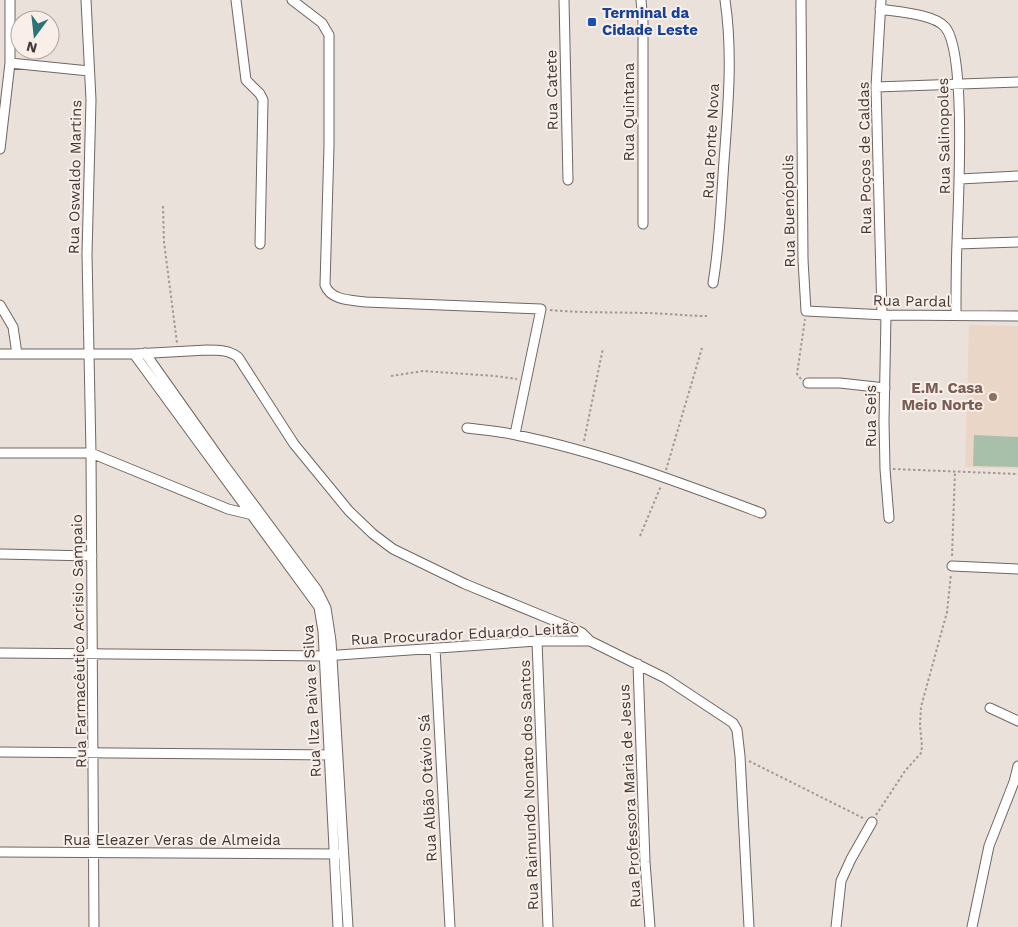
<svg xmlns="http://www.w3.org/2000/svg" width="1018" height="927" font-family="'Work Sans',sans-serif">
<rect width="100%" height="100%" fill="#ebe1db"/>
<path fill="#e9d6c6" d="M969,325l49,1v143l-53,-2z"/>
<path fill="#a8c0a9" d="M974,435l44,2v30l-45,-1z"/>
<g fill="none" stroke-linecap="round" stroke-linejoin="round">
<g stroke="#706762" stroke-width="11">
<path id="street" d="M86,0l5,100 -4,154 4,199 3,474
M236,0l10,80 14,14 3,6 -3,144
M292,0l30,23 7,12v111l-4,139c6,16 27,15 41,17l175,7 -26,125
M564,0l4,180
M641,0l2,22v202
M801,0l2,260 3,51 80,4 132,1
M881,0l-5,87 6,228
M880,9c17,3 54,5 65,18 22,25 13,178 12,216 -1,24 -1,48 -1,72
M10,63l79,8
M876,87l142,-5
M0,149l10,-86v-63
M960,179l58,-3
M957,244l61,-2
M713,283c7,-41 8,-81 11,-122 4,-54 9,-108 1,-161
M0,305l13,22 4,27
M886,315l-2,106 1,48 4,49
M145,353l80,113 92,124 9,18 5,33 17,286
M0,354h134l73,-4c11,0 22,0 31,7l56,87 55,67 24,23 20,15 72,35 107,44 10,5 8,8
M134,354l185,253 4,24 15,296
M808,383h32l45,5
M467,428c16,2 33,3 49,7 84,17 165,48 245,78
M0,453h91l137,56 25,6
M0,554l92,2
M952,566l66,3
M537,641l11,286
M435,648l15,279
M0,653l324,3 213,-15h53l75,37 68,45 4,7 3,26 9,171
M638,664l7,198 5,65
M990,708l28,13
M0,752l334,3
M0,852l338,2
M836,927l5,-46 10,-22 21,-37
M972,927l17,-81 25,-64 4,-16"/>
</g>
<path stroke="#a09894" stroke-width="2" stroke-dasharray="2.5 2.5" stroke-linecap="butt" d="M163,206l1,36 13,101
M550,310c31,3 61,2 92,3 22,0 43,3 65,3
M391,376l32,-5 72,5 22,3
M801,379l-4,-5 8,-55
M584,441l19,-93
M893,469l125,5
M666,470l36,-122
M640,536l21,-50
M952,556l3,-85
M749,761l116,58
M876,815l29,-44 16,-18 1,-7 -2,-20 1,-19 26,-95 4,-38"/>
<use href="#street" stroke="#fff" stroke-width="9"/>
</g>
<rect fill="#1a4fb4" stroke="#f9eee8" stroke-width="2" x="587" y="17" width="10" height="10" rx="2.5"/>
<circle fill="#8d6e63" stroke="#f9eee8" stroke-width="2" cx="993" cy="397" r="5"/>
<g text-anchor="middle" stroke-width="4" stroke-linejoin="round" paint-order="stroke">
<g font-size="15" font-weight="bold" fill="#164399" stroke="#f9eee8" text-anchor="start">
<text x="602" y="18">Terminal da<tspan x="602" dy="17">Cidade Leste</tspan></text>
</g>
<g font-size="15" fill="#3e3a38" stroke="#f9eee8">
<text transform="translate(552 90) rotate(-91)" y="5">Rua Catete</text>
<text transform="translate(629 112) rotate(-90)" y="5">Rua Quintana</text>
<text transform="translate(944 136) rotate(-91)" y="5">Rua Salinopoles</text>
<text transform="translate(711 141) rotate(-87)" y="5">Rua Ponte Nova</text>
<text transform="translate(865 158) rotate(-91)" y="5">Rua Poços de Caldas</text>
<text transform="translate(75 177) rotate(-89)" y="5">Rua Oswaldo Martins</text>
<text transform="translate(789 211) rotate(-91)" y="5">Rua Buenópolis</text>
<text transform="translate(912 301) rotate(1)" y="5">Rua Pardal</text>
<text transform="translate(871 416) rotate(-90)" y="5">Rua Seis</text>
<text transform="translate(465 634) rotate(-3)" y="5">Rua Procurador Eduardo Leitão</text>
<text transform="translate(79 641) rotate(-91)" y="5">Rua Farmacêutico Acrisio Sampaio</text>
<text transform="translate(312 701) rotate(-93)" y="5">Rua Ilza Paiva e Silva</text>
<text transform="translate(529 785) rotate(-92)" y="5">Rua Raimundo Nonato dos Santos</text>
<text transform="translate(428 788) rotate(-93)" y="5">Rua Albão Otávio Sá</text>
<text transform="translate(630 796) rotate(-93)" y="5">Rua Professora Maria de Jesus</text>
<text x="172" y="845">Rua Eleazer Veras de Almeida</text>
</g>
<g font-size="15" font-weight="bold" fill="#785e54" stroke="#f9eee8" text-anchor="end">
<text x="983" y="393">E.M. Casa<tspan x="983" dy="17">Meio Norte</tspan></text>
</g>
</g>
<g transform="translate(35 35) rotate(195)"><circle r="24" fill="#f9eee8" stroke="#aea6a2"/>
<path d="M0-4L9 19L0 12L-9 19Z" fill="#2a7478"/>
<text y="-8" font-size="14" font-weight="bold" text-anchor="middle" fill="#3e3a38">N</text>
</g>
</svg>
